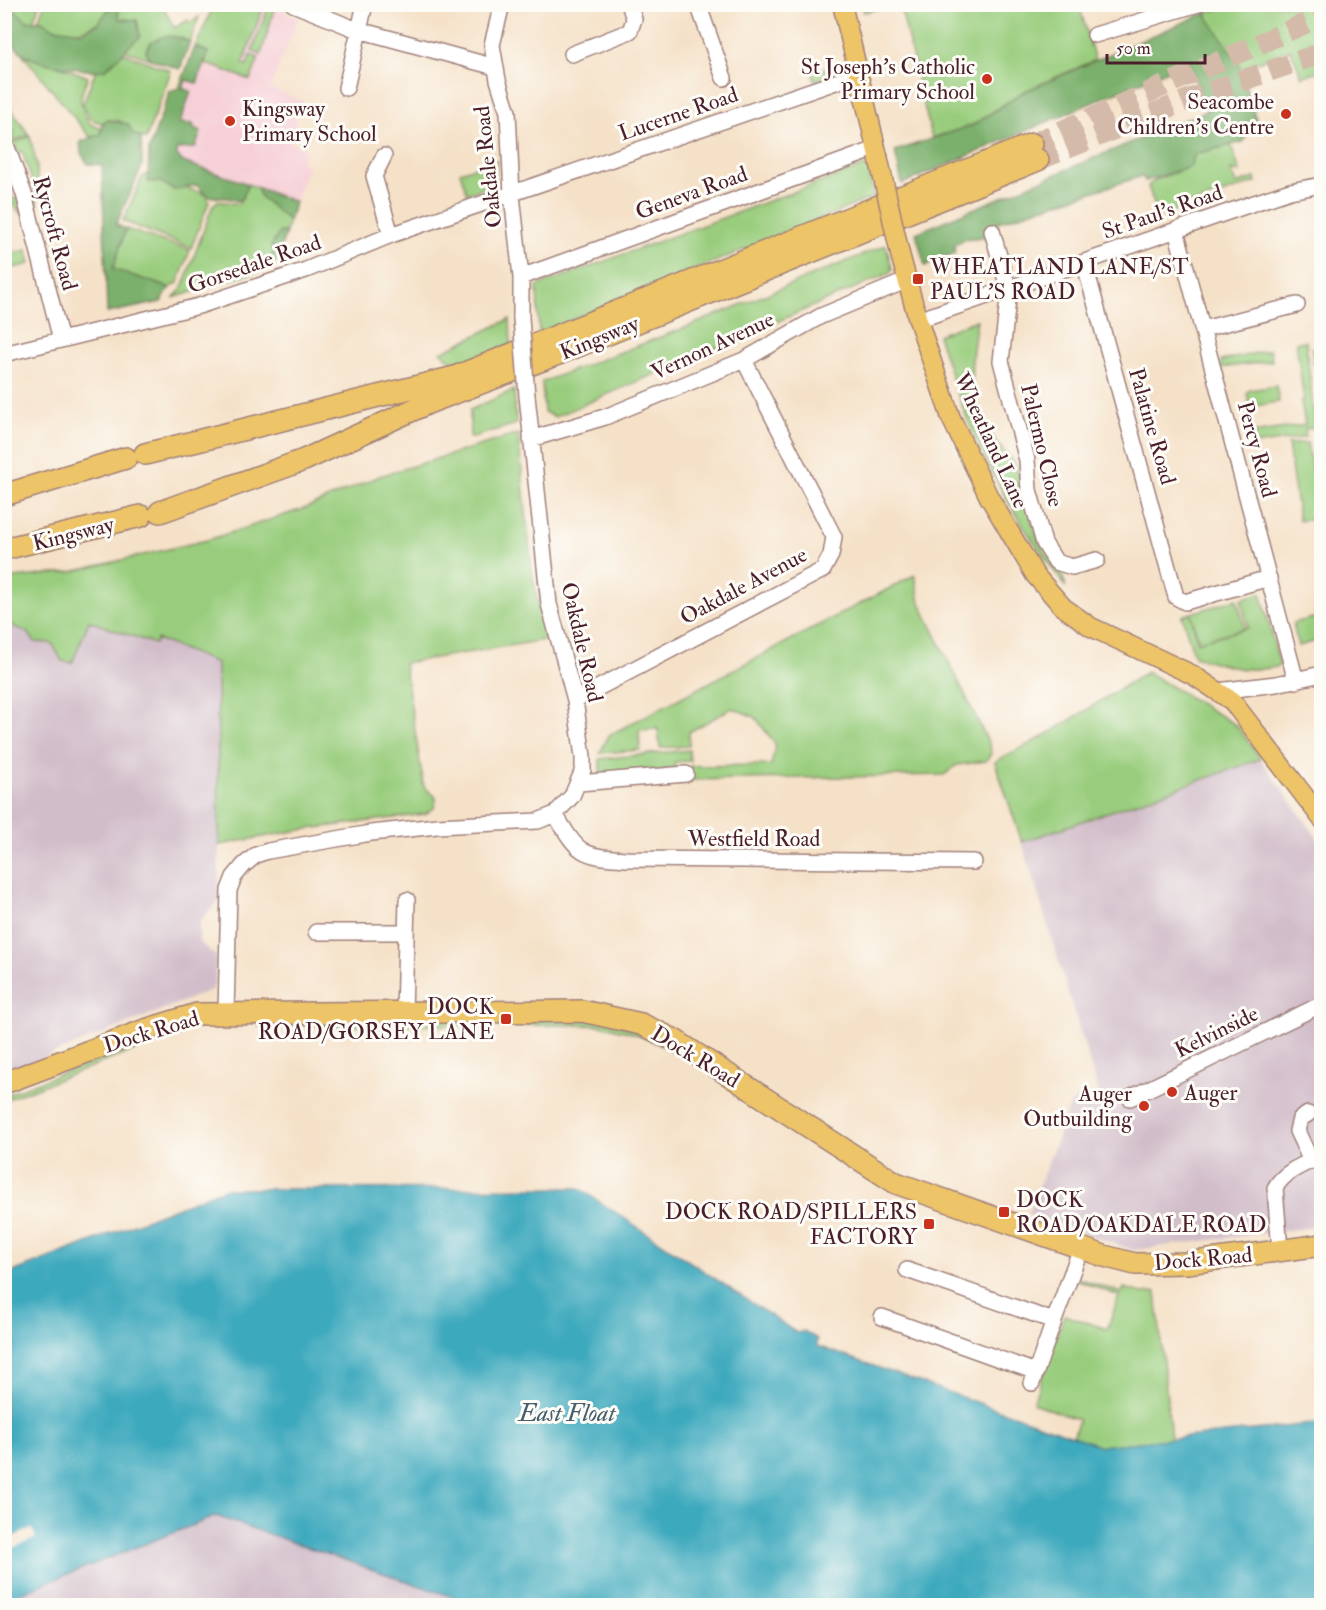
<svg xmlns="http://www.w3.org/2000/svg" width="1326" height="1610" font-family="'IM FELL Double Pica',serif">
<rect width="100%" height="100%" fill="#fdfcf7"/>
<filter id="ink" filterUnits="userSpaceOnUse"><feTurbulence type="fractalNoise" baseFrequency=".0167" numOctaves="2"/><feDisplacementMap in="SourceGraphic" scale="12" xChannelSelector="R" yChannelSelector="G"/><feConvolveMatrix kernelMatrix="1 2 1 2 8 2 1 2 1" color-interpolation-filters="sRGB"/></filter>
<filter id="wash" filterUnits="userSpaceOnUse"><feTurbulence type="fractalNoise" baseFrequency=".008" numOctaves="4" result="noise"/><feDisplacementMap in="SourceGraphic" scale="24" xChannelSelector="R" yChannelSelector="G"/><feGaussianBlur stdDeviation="1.35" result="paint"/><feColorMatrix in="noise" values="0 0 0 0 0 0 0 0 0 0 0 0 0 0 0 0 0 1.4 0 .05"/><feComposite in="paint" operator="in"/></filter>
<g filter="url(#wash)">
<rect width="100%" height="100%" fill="#f5e1c8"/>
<path fill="#f6cfd7" d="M212,5h59l27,14 -28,69 34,14 -16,38 18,9 -5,13 7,4 -14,39 -141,-54z"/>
<path fill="#d1bdc9" d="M71,572l146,91 2,238 -19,19 -1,22 17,14 -1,26 -4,8 -206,83v-494z
M1261,760l60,83v383l-188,24 -105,-36 43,-111 8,-5 23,5 -80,-261z
M216,1516l260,89 -471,1v-7z"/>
<path fill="#99cd7d" stroke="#727654" stroke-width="1.5" d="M862,4h35v1l-33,7z
M8,5h31l-6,17 -6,-1z
M44,5h67c-12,23 -30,31 -56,24 -6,-2 -10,-7 -17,-8z
M129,5h34l11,23 14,-8 2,3 9,-6 -9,25c-17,-8 -33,-9 -44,8l4,9 -26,-9 16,-13 -3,-17 -18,-1 -1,-9z
M214,5h50l-21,59 4,1 3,-10 9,3 -9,22 -45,-17 3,-11 -13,-5z
M269,5l6,1 -14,49 -9,-4z
M900,5h179l16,55 -72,32 -50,33 -41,13z
M1234,5h87v65l-19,7 -12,-28 -50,20 -35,-56z
M121,52l50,19 -25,68 -13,-5 -13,-13 -12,-1 -6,3 -10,-3 -9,-16 13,-34 10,-1z
M23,55c21,6 44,13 65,22 -10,23 -9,25 2,47l12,5 -1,5 -11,3z
M845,62l1,8 -31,11 -3,-8z
M5,100l24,35 -16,6 -2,-7 3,-2 -9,-21z
M30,136l7,31v40l-4,-12 3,-2 -14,-42 -5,2 -3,-10z
M1231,145l9,27 -9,-2 5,14 19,-6 1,4 -98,34 -10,-30 7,-6 35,-13 5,-13z
M496,160v24l-29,10 -7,-22z
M864,166l4,2 6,29 -335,136 -2,-47z
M4,173l9,26 5,-1 4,17 -17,-20z
M147,174l60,21 2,7 -18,46 -68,-27 19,-43z
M248,184l47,18 -21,65 -101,31 9,-9 31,-84 5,-4 21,3z
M126,229l64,21 -12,33 -8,5 -58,-18z
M886,245l6,24 -2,4 -335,144 -11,-5 -2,-30 150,-57z
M27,250l3,14 -25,6v-15z
M510,319l1,26 -55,20 -15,-13z
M977,320c-8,53 -11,74 19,122 5,8 14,13 18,21 12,24 14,54 25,78 8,17 24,29 27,46 -37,-49 -70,-100 -94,-157 -14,-30 -23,-63 -34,-95z
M1306,341l9,87 -10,1 1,8 -51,8 -2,-12 52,-8 -4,-24 3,-1 -8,-58z
M1321,347v21h-4l-4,-4 -1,-16z
M1270,350l2,11 -51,7v-7z
M1276,386l3,16 -30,5 -2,-14 3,-3z
M514,390l2,34 -46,14v-28z
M518,434l14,138 13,68 -141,23 20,124 12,10 -1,10 -10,7 -125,16 -81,15 -2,-182 -60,-24 -2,5 -66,-23 -17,42 -10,-2 -10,-18 -17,-1 -7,-9 -23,-11v-43l66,-7 140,-33 95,-31 74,-32z
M1307,443l13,75 -21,3 -11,-77z
M915,575l5,28 70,143 1,8 -5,7 -29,4 -13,10 -254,5v-14l81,-1 5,-20 -21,-28 -23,-9 -43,24v14l-29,2 -2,-19 -19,1 1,20 -40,3 9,-18z
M1261,593l19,73c-35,8 -53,0 -86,-10l-12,-40 55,-17 8,29 -46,13 -8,-27 6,28 51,-14 -7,-29z
M1321,616v24l-23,6 -5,-23z
M1147,672l89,53 25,34 -239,83 -27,-80 53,-28z
M689,750l1,11 -15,1v7l-71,5 -4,-4v-11z
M259,1020h341l38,9 32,20 -34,-15 -36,-9 -342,1z
M178,1029v5l-173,66v-5z
M1077,1278l45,15 2,-5 18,5 14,-1 15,147 -70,7 -28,-9 6,-17 -46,-17 31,-88 43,14 12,-33 -43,-16z"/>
<path fill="#7ab06c" stroke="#62684c" stroke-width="1.5" d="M4,5h4l19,16h15l12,7 28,4 16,-8 13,-19h18l-11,5 1,9 18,1 3,17c-12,8 -27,28 -35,32 -8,4 -23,0 -32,-1 -45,-6 -69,-14 -69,-63z
M1205,13l33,49 18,57 -13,23 -48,12 -5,13 -45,14 -3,-5 -141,45 -13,8 -3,8 -19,2 -12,6 1,8 -30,13 -9,-33 292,-123 -21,-48 -285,122 -7,-33 78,-26 50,-33z
M165,36l13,1 12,5 -10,27 -30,-10 -4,-9 5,-8z
M195,47l13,5 -11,31 -11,-3 -3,9 8,2 -11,32 13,1 1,5 7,3 -6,16 -18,1v6l6,7 65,22 -5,13 -5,4c-17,-8 -28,4 -41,-16l-23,5 -13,-8h-13l1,-32 21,-59 9,-3z
M108,120l20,4 5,10 8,3 1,29 -26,59 10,4 -13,40 57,19 -9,14 -54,11 -5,-148 -14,-1 -7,-11 -1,-11 21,-8 1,-11z
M257,188l38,14 -6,19 -29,-25z
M280,232h6l-12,35 -7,2 -1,-5 8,-12 -3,-6z"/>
<path fill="#3ea9bd" stroke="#446474" stroke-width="1.5" d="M579,1188l218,145 7,-2 13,8v7l284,100 220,-23v182h-845l-260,-89 -211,83v-324l219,-86z"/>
<path fill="#f5e1c8" d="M32,1529l4,9 -31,13v-11z"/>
</g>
<g filter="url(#ink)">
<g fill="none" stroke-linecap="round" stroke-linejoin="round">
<path stroke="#d3baa9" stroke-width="21" stroke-dasharray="21 10" stroke-linecap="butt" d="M1032,144l290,-128
M1038,160l157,-63 127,-44"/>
<g stroke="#a0807a" stroke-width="18">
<path id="minor" d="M293,4l62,25 140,38
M502,4l-10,41 6,35 10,32 4,83 9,82v41
M698,4l26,74
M1095,35l103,-31
M572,54l58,-23 4,-12 -5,-15
M346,88l19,-84
M4,139l20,55 37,146
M384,156l-10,20 17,59
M1176,230l120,451
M992,231l17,60 -8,70 26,99 2,30 15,53 12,19 16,5 25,-7
M1084,262l92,335 9,5 84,-24
M521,277l355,-128
M918,320l333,-116 39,-13 32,-6
M1203,329l94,-24
M4,354l195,-48 107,-36 85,-35 468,-161
M531,439l74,-22 139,-57 77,-44 87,-36
M1218,691l58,-7 46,-10
M575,700l248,-130 8,-15 3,-18 -90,-177
M579,783l107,-9
M555,814c24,40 25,42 72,45l347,3
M316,932h89
M226,1013l3,-123 5,-13 10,-12 12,-10 12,-4 103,-18 66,-7 101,-5 17,-7 17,-18 11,-26v-13l-8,-57 -26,-96 -22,-208
M404,1014l3,-114
M1130,1098l192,-94
M1308,1114l-8,5 -3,12 14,30
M1280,1251l-5,-63c9,-17 30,-24 47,-32
M907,1270l147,51 -22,62
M882,1317l154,55
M1054,1321l27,-73"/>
</g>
<g stroke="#a0807a" stroke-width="21">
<path id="major" d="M842,4l36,152
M900,254l18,66 33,98 38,79 46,78 28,32 28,20 102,48 39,26 90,118"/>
</g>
<g stroke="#a0807a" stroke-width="24">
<path id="highway" d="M145,454l310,-77 577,-233
M4,495l122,-37
M160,512l144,-52 124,-57 133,-50 477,-193
M4,549l137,-33
M4,1083l141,-53 52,-16 385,-3 59,13 32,15 223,144 208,73 31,8 52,-1 135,-18"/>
</g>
<use href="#minor" stroke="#fff" stroke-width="15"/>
<use href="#major" stroke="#eec469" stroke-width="18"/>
<use href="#highway" stroke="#eec469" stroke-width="21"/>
<g stroke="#a0807a" stroke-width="18" stroke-linecap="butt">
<path id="minor-bridge" d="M521,318l6,78"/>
</g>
<g stroke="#a0807a" stroke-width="21" stroke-linecap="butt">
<path id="major-bridge" d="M878,156l22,98"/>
</g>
<use href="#minor-bridge" stroke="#fff" stroke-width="15"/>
<use href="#major-bridge" stroke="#eec469" stroke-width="18"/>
</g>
</g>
<g fill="#c8321e" stroke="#fdfcf7" stroke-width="2">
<circle cx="987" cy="79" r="6"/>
<circle cx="1286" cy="114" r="6"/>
<circle cx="230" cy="121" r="6"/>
<rect x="912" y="273" width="12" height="12" rx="3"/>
<rect x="500" y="1013" width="12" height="12" rx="3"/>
<circle cx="1172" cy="1092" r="6"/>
<circle cx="1144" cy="1106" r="6"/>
<rect x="998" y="1206" width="12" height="12" rx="3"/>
<rect x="923" y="1218" width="12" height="12" rx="3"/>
</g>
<g text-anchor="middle" stroke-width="6" stroke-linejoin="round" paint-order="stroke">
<g font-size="22" fill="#4a1f2b" stroke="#fdfcf7" text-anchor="end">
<text x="975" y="74">St Joseph's Catholic<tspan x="975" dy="25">Primary School</tspan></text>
<text x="1274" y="109">Seacombe<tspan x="1274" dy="25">Children's Centre</tspan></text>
<text x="242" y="116" text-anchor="start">Kingsway<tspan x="242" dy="25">Primary School</tspan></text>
<text x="930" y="274" text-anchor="start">WHEATLAND LANE/ST<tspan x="930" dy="25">PAUL'S ROAD</tspan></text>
<text x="494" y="1014">DOCK<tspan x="494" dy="25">ROAD/GORSEY LANE</tspan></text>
<text x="1184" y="1100" text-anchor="start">Auger</text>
<text x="1132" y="1101">Auger<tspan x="1132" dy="25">Outbuilding</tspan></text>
<text x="1016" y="1207" text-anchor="start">DOCK<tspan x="1016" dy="25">ROAD/OAKDALE ROAD</tspan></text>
<text x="917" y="1219">DOCK ROAD/SPILLERS<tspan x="917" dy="25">FACTORY</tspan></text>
</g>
<g font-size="22" fill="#4a1f2b" stroke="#fdfcf7">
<text transform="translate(678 113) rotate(-19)" y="8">Lucerne Road</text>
<text transform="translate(487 167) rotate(-96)" y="8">Oakdale Road</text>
<text transform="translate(691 192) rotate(-20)" y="8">Geneva Road</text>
<text transform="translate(1162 211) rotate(-19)" y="8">St Paul's Road</text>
<text transform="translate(56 233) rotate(75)" y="8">Rycroft Road</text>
<text transform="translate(254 263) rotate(-19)" y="8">Gorsedale Road</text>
<text transform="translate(599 337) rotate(-22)" y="8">Kingsway</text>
<text transform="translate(712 345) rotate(-25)" y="8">Vernon Avenue</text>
<text transform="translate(1153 426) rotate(74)" y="8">Palatine Road</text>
<text transform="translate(992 440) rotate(65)" y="8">Wheatland Lane</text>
<text transform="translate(1043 445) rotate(77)" y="8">Palermo Close</text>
<text transform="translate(1258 449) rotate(75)" y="8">Percy Road</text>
<text transform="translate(73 533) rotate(-14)" y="8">Kingsway</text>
<text transform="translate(743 585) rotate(-28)" y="8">Oakdale Avenue</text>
<text transform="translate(583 642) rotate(77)" y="8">Oakdale Road</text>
<text x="754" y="846">Westfield Road</text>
<text transform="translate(151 1031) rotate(-17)" y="8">Dock Road</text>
<text transform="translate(1216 1031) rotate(-26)" y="8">Kelvinside</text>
<text transform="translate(696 1056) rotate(31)" y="8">Dock Road</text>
<text transform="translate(1203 1258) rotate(-5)" y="8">Dock Road</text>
</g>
<g font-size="24" font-style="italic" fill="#455d6d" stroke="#fdfcf7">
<text x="567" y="1421">East Float</text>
</g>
</g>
<rect width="1326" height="1610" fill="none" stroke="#fdfcf7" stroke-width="24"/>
<path d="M1107 54v9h98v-9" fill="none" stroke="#4a1f2b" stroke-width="3"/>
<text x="1116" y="54" font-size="18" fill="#4a1f2b" stroke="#fdfcf7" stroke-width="4.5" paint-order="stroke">50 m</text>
</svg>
